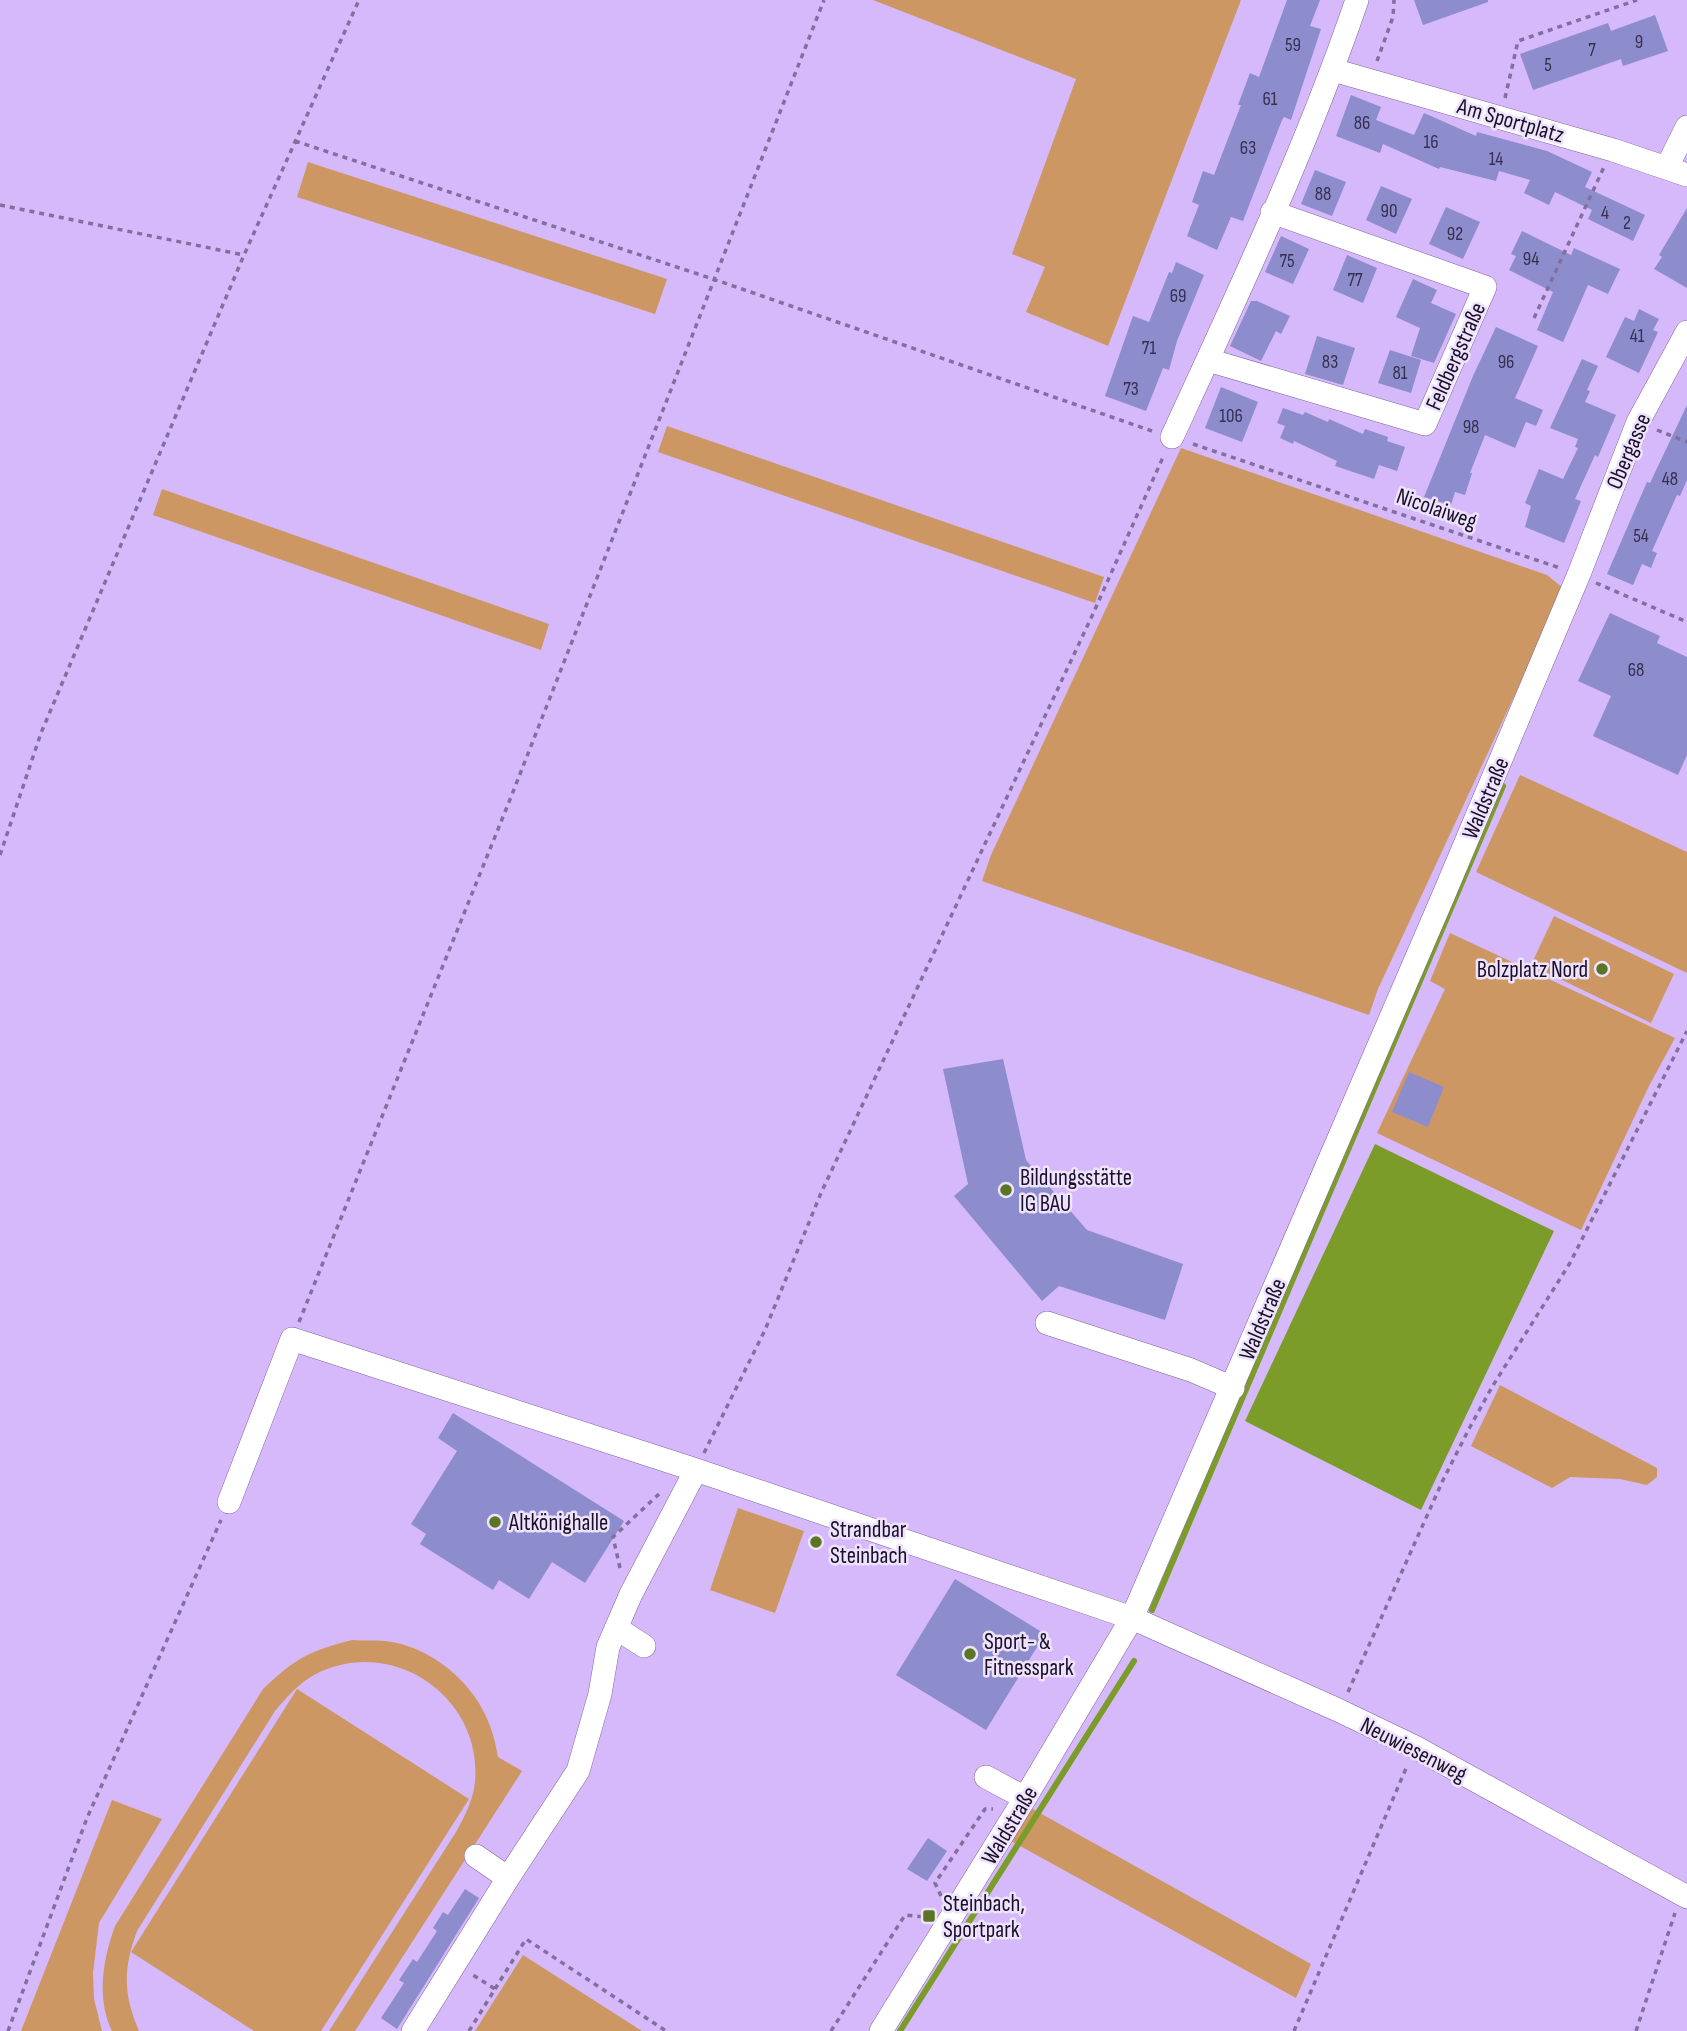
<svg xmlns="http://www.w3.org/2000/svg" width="1687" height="2031" font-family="'Sofia Sans Condensed',sans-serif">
<rect width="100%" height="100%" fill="#d5b9fa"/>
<path fill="#cd9763" d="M873,0h368l-133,346 -82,-34 19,-45 -33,-13 64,-175z
M308,162l359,117 -12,35 -358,-117z
M667,426l437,151 -9,26 -437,-151z
M1181,448l366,127 17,14 -186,400 -9,26 -387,-134 9,-26z
M162,489l387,135 -8,26 -388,-135z
M1520,775l167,77v121l-211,-101z
M1554,916l120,58 -23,49 -120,-58z
M1450,933l225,105 -26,48 -68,144 -204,-97 68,-144 -15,-8z
M1500,1385l157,83v9l-10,8 -27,-6 -50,-2 -18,11 -81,-42z
M738,1508l66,23 -29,82 -65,-23z
M352,1640c11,1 22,0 33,1 46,5 90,42 105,85 4,10 6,21 8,31l24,14 -167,260h-26l127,-199c9,-16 17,-32 19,-50 8,-86 -85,-148 -161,-107 -16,9 -27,22 -39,36l-138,220c-14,38 -14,62 2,100h-27c-16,-33 -9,-72 3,-105l148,-237c33,-31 46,-38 89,-49z
M297,1689l172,110 -148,232h-67l-123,-79z
M112,1800l50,19 -63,104 -6,50 1,26 8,32h-81z
M1029,1807l282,157 -15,34 -285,-157z
M523,1955l119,76h-167z"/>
<path fill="#7b9c29" d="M1375,1144l179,87 -133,279 -176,-89z"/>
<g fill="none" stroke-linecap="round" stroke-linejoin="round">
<path stroke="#7b9c29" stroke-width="6" d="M1152,1610l351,-824
M900,2031l234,-370"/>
</g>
<path fill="#8d8ccc" d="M1287,0h33l-10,26 11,3 -30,91 -7,-3 -2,3 -39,101 -12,-4 -14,33 -30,-14 12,-31 -7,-3 11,-31 11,4 27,-70h-3l12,-32 9,4z
M1414,0h74v2l-65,23z
M1655,15l13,36 -45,15 -2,-7 -88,31 -13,-36 88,-31 3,8z
M1351,95l30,12 -5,13 38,15 10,-22 52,23 1,-4 70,19 45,21 -7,15 60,28 -12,26 -45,-22 4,-9 -37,-18 -6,13 -25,-12 6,-13 -31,-9 -3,10 -56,-14 -1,2 -56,-25 -3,9 -44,-17z
M1315,170l31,12 -14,34 -31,-12z
M1381,186l31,13 -16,35 -30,-14z
M1446,207l34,15 -17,37 -34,-15z
M1687,208v80l-33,-19 8,-12 -3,-2z
M1522,231l49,24 3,-7 46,21 -12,25 -20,-9 -25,57 -26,-12 16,-38 -44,-22 7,-14 -5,-2z
M1281,236l28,13 -16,35 -28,-12z
M1347,255l30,13 -14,35 -30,-13z
M1176,262l28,13 -27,66 -8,29 -6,-2 -17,43 -41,-15 28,-80 16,6 20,-50 3,1z
M1413,279l24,11 -6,13 25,11 -22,49 -23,-7 9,-28 -24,-11z
M1251,301h6l33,15 -9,18 -5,-3 -15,30 -31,-15z
M1639,309l20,10 -6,11 5,2 -19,41 -33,-16 19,-40 9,4z
M1496,327l42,19 -23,52 28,12 -7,16 -10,-4 -11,26 -30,-13 -15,38h2l-7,22 -10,-3 -4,13 -27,-8 49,-121z
M1317,336l38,12 -12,37 -38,-11z
M1390,350l31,10 -10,33 -33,-10z
M1582,359l16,7 -11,24 3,1 -5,11 31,13 -18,42 -3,-2 -20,44 6,2 -17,42 -39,-16 6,-21 -6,-3 14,-34 24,10 15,-31 -3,-1 3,-8 -28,-11z
M1221,387l37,15 -16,40 -37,-14z
M1687,405v75l-7,16 -3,-1 -25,56 5,2 -6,15 -9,-4 -9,21 -26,-11 40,-92 3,1z
M1283,408l20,7 2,-3 23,10 1,-3 34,15 2,-5 23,8 -1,4 18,6 -8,24 -18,-6 -5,14 -39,-13 2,-5 -43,-20 -1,3 -13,-6 5,-12 -8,-3z
M1610,613l50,23 -3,7 30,14v98l-9,20 -85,-39 18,-40 -33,-15z
M1003,1059l23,101 61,70 96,34 -18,56 -106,-34 -17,15 -88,-105 14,-12 -25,-115z
M1409,1072l35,15 -16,40 -36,-15z
M453,1413l171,108 -39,62 -33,-21 -23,37 -30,-19 -6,10 -73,-46 6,-10 -15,-10 46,-73 -19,-13z
M955,1579l90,55 -59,96 -90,-55z
M928,1838l19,13 -20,30 -20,-12z
M465,1889l14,9 -82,131 -16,-11 23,-35 -5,-3 14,-21 4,3 20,-31 -4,-3 10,-16 5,3z"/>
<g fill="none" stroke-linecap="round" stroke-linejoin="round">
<g stroke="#8065a0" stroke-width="24">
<path id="minor" d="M1333,70l280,80 74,25
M1667,167l20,-40
M1208,360l217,64 60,-137 -213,-75
M1172,437c66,-143 134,-288 185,-437
M1047,1323l144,47 42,18
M229,1502l63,-163 404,131 436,148 206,92 77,37 272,150
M616,1628l28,18
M986,1777l39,21
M476,1856l32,22
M413,2031l95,-153 70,-107 22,-77 8,-47 23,-53 65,-124
M881,2031l144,-233 107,-180 310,-719 137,-325 59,-152 49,-90"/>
</g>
<path stroke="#836f9d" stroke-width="3.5" stroke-dasharray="5 5" stroke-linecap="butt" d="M1377,61l16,-44 1,-17
M1505,98l13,-57 119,-41
M295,141l418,138 439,152
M0,205l244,50
M1534,318l70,-151
M1657,430l30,12
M1193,444l367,124
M1596,583l91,39
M0,855l41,-122 203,-478 115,-255
M299,1322l210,-520 315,-802
M704,1453l61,-123 56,-137 271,-577 72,-161
M620,1568l-7,-31 46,-43
M1348,1692l95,-212 27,-53 22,-40 78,-124 117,-232
M941,1896l-6,-13 50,-74h8
M495,1989l31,-50 140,92
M8,2031l79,-213 134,-298
M469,2031l26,-42 -22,-14
M831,2031l74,-116 21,2
M1294,2031l113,-265
M1636,2031l39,-118"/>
<use href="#minor" stroke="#fff" stroke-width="23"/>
</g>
<g fill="#5c7425" stroke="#eee3fd" stroke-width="2.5">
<circle cx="1602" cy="969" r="7"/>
<circle cx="1006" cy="1190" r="7"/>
<circle cx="495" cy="1522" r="7"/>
<circle cx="816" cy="1542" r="7"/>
<circle cx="970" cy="1654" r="7"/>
<rect x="922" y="1909" width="14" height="14" rx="3.5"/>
</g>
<g text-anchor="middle" stroke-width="5" stroke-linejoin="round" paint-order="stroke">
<g font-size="19" fill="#372e50">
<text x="1639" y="48">9</text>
<text x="1293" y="51">59</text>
<text x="1592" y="56">7</text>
<text x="1548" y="71">5</text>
<text x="1270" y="105">61</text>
<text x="1362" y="129">86</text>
<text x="1431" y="148">16</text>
<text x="1248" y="154">63</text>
<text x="1496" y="165">14</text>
<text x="1323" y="200">88</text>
<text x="1389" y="217">90</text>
<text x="1605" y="219">4</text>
<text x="1627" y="229">2</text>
<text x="1455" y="240">92</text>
<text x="1531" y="265">94</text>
<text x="1287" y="267">75</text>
<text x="1355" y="286">77</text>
<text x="1178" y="302">69</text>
<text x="1637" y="342">41</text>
<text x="1149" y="354">71</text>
<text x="1330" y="368">83</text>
<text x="1506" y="368">96</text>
<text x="1400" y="379">81</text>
<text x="1131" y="395">73</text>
<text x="1231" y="422">106</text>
<text x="1471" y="433">98</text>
<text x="1670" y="485">48</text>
<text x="1641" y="542">54</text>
<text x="1636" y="676">68</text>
</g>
<g font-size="23" fill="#1a0f26" stroke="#eee3fd">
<text transform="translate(1511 120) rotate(16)" y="8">Am Sportplatz</text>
<text transform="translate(1455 356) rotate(-66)" y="8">Feldbergstraße</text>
<text transform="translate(1628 451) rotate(-67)" y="8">Obergasse</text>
<text transform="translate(1437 508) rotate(19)" y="8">Nicolaiweg</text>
<text transform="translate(1485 798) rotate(-67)" y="8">Waldstraße</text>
<text transform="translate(1262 1319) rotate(-67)" y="8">Waldstraße</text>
<text transform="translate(1414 1749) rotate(27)" y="8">Neuwiesenweg</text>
<text transform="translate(1009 1825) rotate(-59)" y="8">Waldstraße</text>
</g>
<g font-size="23" fill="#1a0f26" stroke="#eee3fd" text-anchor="start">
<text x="1588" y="977" text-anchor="end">Bolzplatz Nord</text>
<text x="1020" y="1185">Bildungsstätte<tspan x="1020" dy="26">IG BAU</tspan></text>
<text x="509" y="1530">Altkönighalle</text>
<text x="830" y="1537">Strandbar<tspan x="830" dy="26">Steinbach</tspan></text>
<text x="984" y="1649">Sport- &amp;<tspan x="984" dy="26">Fitnesspark</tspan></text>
<text x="943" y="1911">Steinbach,<tspan x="943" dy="26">Sportpark</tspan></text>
</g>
</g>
</svg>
